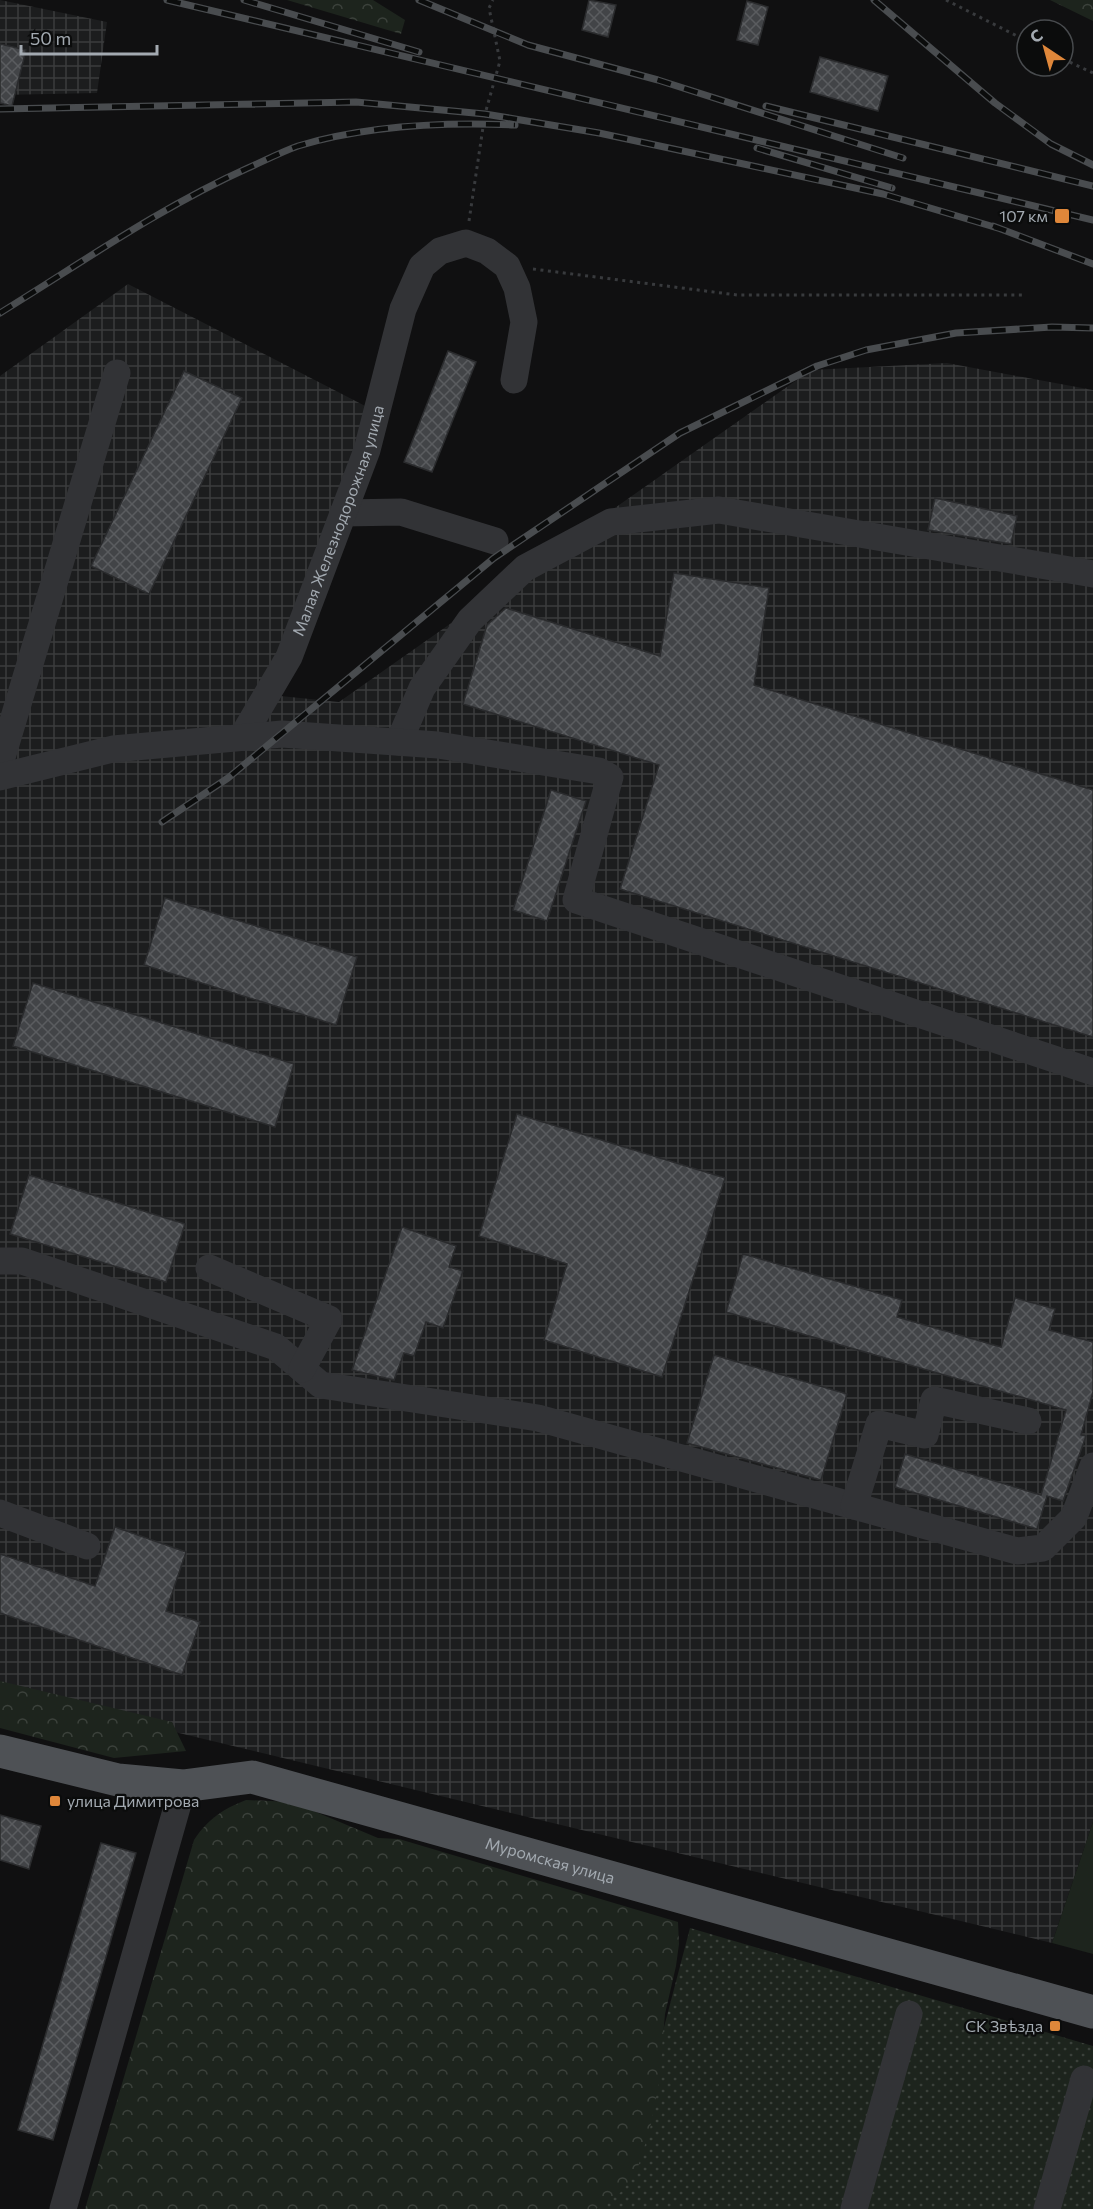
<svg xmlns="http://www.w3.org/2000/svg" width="1093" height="2209" font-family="Commissioner,sans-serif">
<defs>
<pattern id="industrial-grid" width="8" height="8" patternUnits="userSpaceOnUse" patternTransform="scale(1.5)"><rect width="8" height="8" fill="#1c1d1e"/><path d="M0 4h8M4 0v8" fill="none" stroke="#3a3b3c"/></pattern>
<pattern id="grass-dots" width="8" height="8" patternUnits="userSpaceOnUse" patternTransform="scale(1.5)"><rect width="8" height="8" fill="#1d241d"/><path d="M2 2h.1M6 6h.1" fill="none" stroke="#3b413b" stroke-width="1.8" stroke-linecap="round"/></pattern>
<pattern id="forest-crowns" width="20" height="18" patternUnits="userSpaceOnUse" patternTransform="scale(1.5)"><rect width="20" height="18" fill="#1d241d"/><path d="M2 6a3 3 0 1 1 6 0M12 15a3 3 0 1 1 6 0" fill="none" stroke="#3b413b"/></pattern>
<pattern id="building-cross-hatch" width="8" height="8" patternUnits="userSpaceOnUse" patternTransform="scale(1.5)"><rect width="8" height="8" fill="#424447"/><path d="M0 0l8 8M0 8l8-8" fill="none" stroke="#5a5c5f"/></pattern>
</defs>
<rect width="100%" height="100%" fill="#101011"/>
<path fill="url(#industrial-grid)" d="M0,0l107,22 -10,71 -97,2z
M128,284l245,126 -112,284 78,8 472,-332 136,-7 146,27v1432l-41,121 -1052,-253v-1314z"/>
<path fill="url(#grass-dots)" d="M690,1928l403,118v163h-529l57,-18z"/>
<path fill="url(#forest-crowns)" d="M287,0h86l32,20 -4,14z
M1050,0h43v21z
M0,1681l172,41 14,29 -72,7 -114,-30z
M246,1800l46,2 86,36 21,1 279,83 1,22 -3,22 -11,48 -6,68 -9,47 -14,44 -15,19 -25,17h-511l109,-369c14,-21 29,-31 52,-40z"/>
<path fill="#1d241d" d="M1093,1822v132l-41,-11z"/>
<path fill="url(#building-cross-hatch)" stroke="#2a2b2d" stroke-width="1.5" d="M589,0l27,5 -8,32 -26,-7z
M747,1l21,6 -10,38 -21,-5z
M0,44l26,6 -14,56 -12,-3z
M820,57l68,19 -10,35 -68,-19z
M448,351l28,11 -44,110 -28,-10z
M184,371l58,27 -93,196 -58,-28z
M935,498l82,18 -6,28 -83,-14z
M674,573l95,15 -15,97 339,105v247l-473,-148 39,-124 -196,-61 24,-79 19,-17 154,48z
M551,790l35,11 -39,120 -34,-11z
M165,898l192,59 -21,68 -192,-60z
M33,983l261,81 -19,63 -262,-81z
M517,1114l208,64 -63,199 -118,-37 23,-76 -88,-28z
M29,1175l156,49 -19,58 -156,-48z
M402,1227l54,19 -7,21 14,4 -20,57 -17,-6 -12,34 -10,-3 -10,27 -42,-10z
M743,1254l159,46 -5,17 104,30 14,-49 40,11 -6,21 44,12v50l-12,43 5,1 -23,65 -16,-5 -10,33 -142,-42 10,-33 136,41 25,-85 -340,-98z
M714,1355l133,39 -26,86 -134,-37z
M115,1527l71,25 -20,59 34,11 -18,53 -182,-62v-59l95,32z
M0,1815l41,11 -12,43 -29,-9z
M101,1843l35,10 -83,287 -35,-10z"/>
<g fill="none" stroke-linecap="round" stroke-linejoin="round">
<path stroke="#383a3d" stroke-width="3" stroke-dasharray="3 4.5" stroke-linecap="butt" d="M946,0l81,41
M1063,59l30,14
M469,221l16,-107 15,-53 -11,-53 4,-8
M533,269l204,26h285"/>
<g stroke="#323336" stroke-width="27">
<path d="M343,513l58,-1 94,29"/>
<path id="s1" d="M242,737l47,-80 78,-207 36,-141 19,-43 18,-15 26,-8 21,8 20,15 10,22 7,34 -10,58"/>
<path d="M399,742l23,-54 48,-68 55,-52 86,-46 108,-12 374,64"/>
<path d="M0,764l117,-391"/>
<path d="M0,777l113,-28 169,-15 156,11 161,26 11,6 -34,123 517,172"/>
<path d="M0,1261h22l254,86 45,38 217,33 316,88"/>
<path d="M209,1268l120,51 -27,50"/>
<path d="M1028,1421l-94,-21 -9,35 -46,-11 -25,82 163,45 26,-3 31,-31 19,-51"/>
<path d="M0,1513l87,33"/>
<path d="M63,2209l120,-423"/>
<path d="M854,2209l55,-195"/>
<path d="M1047,2209l37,-130"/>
</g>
<path stroke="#4e5155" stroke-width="33" id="s2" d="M0,1751l118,29 65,6 69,-9 841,235"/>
<g stroke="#494c4f" stroke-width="7">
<path id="rail" d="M167,0l926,220
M244,0l175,52
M419,0l109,45 130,35 245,78
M874,0l121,103 56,41 42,21
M766,106l327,80
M0,109l356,-7 129,12 114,19 284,61 118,35
M757,148l135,40
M993,226l100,38
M0,313c81,-50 161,-106 248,-145 16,-7 33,-16 50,-22 70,-21 145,-24 217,-21
M162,822l66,-44 266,-220 186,-125 137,-67 49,-16 90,-17 96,-6 41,1"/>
</g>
<use href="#rail" stroke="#0b0c0c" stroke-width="4.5" stroke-dasharray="14" stroke-linecap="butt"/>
</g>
<g fill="#df873a" stroke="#0b0c0c" stroke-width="2">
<rect x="1054" y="208" width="16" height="16" rx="3"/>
<rect x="49" y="1795" width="12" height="12" rx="3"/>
<rect x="1049" y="2020" width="12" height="12" rx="3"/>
</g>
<g text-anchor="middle" stroke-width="4.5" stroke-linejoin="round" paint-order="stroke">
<g font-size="16" fill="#a3aab1" stroke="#0b0c0c" text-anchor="end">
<text x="1048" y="222">107 км</text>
<text x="67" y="1807" text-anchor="start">улица Димитрова</text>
<text x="1043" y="2032">СК Звѣзда</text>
</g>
<g font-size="16" fill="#a3aab1" stroke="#0b0c0c">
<text dy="6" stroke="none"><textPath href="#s1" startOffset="238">Малая Железнодорожная улица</textPath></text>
<text dy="6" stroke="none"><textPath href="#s2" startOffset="566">Муромская улица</textPath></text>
</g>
</g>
<g transform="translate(1045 48) rotate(324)"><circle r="28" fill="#0b0c0c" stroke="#484b4e" stroke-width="1.5"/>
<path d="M0-4.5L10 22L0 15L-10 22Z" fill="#df873a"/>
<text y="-9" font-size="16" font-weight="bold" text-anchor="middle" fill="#a3aab1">С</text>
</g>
<path d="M21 45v9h136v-9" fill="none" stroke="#a3aab1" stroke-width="3"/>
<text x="30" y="45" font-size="18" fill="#a3aab1" stroke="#0b0c0c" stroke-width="4.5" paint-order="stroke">50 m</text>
</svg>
